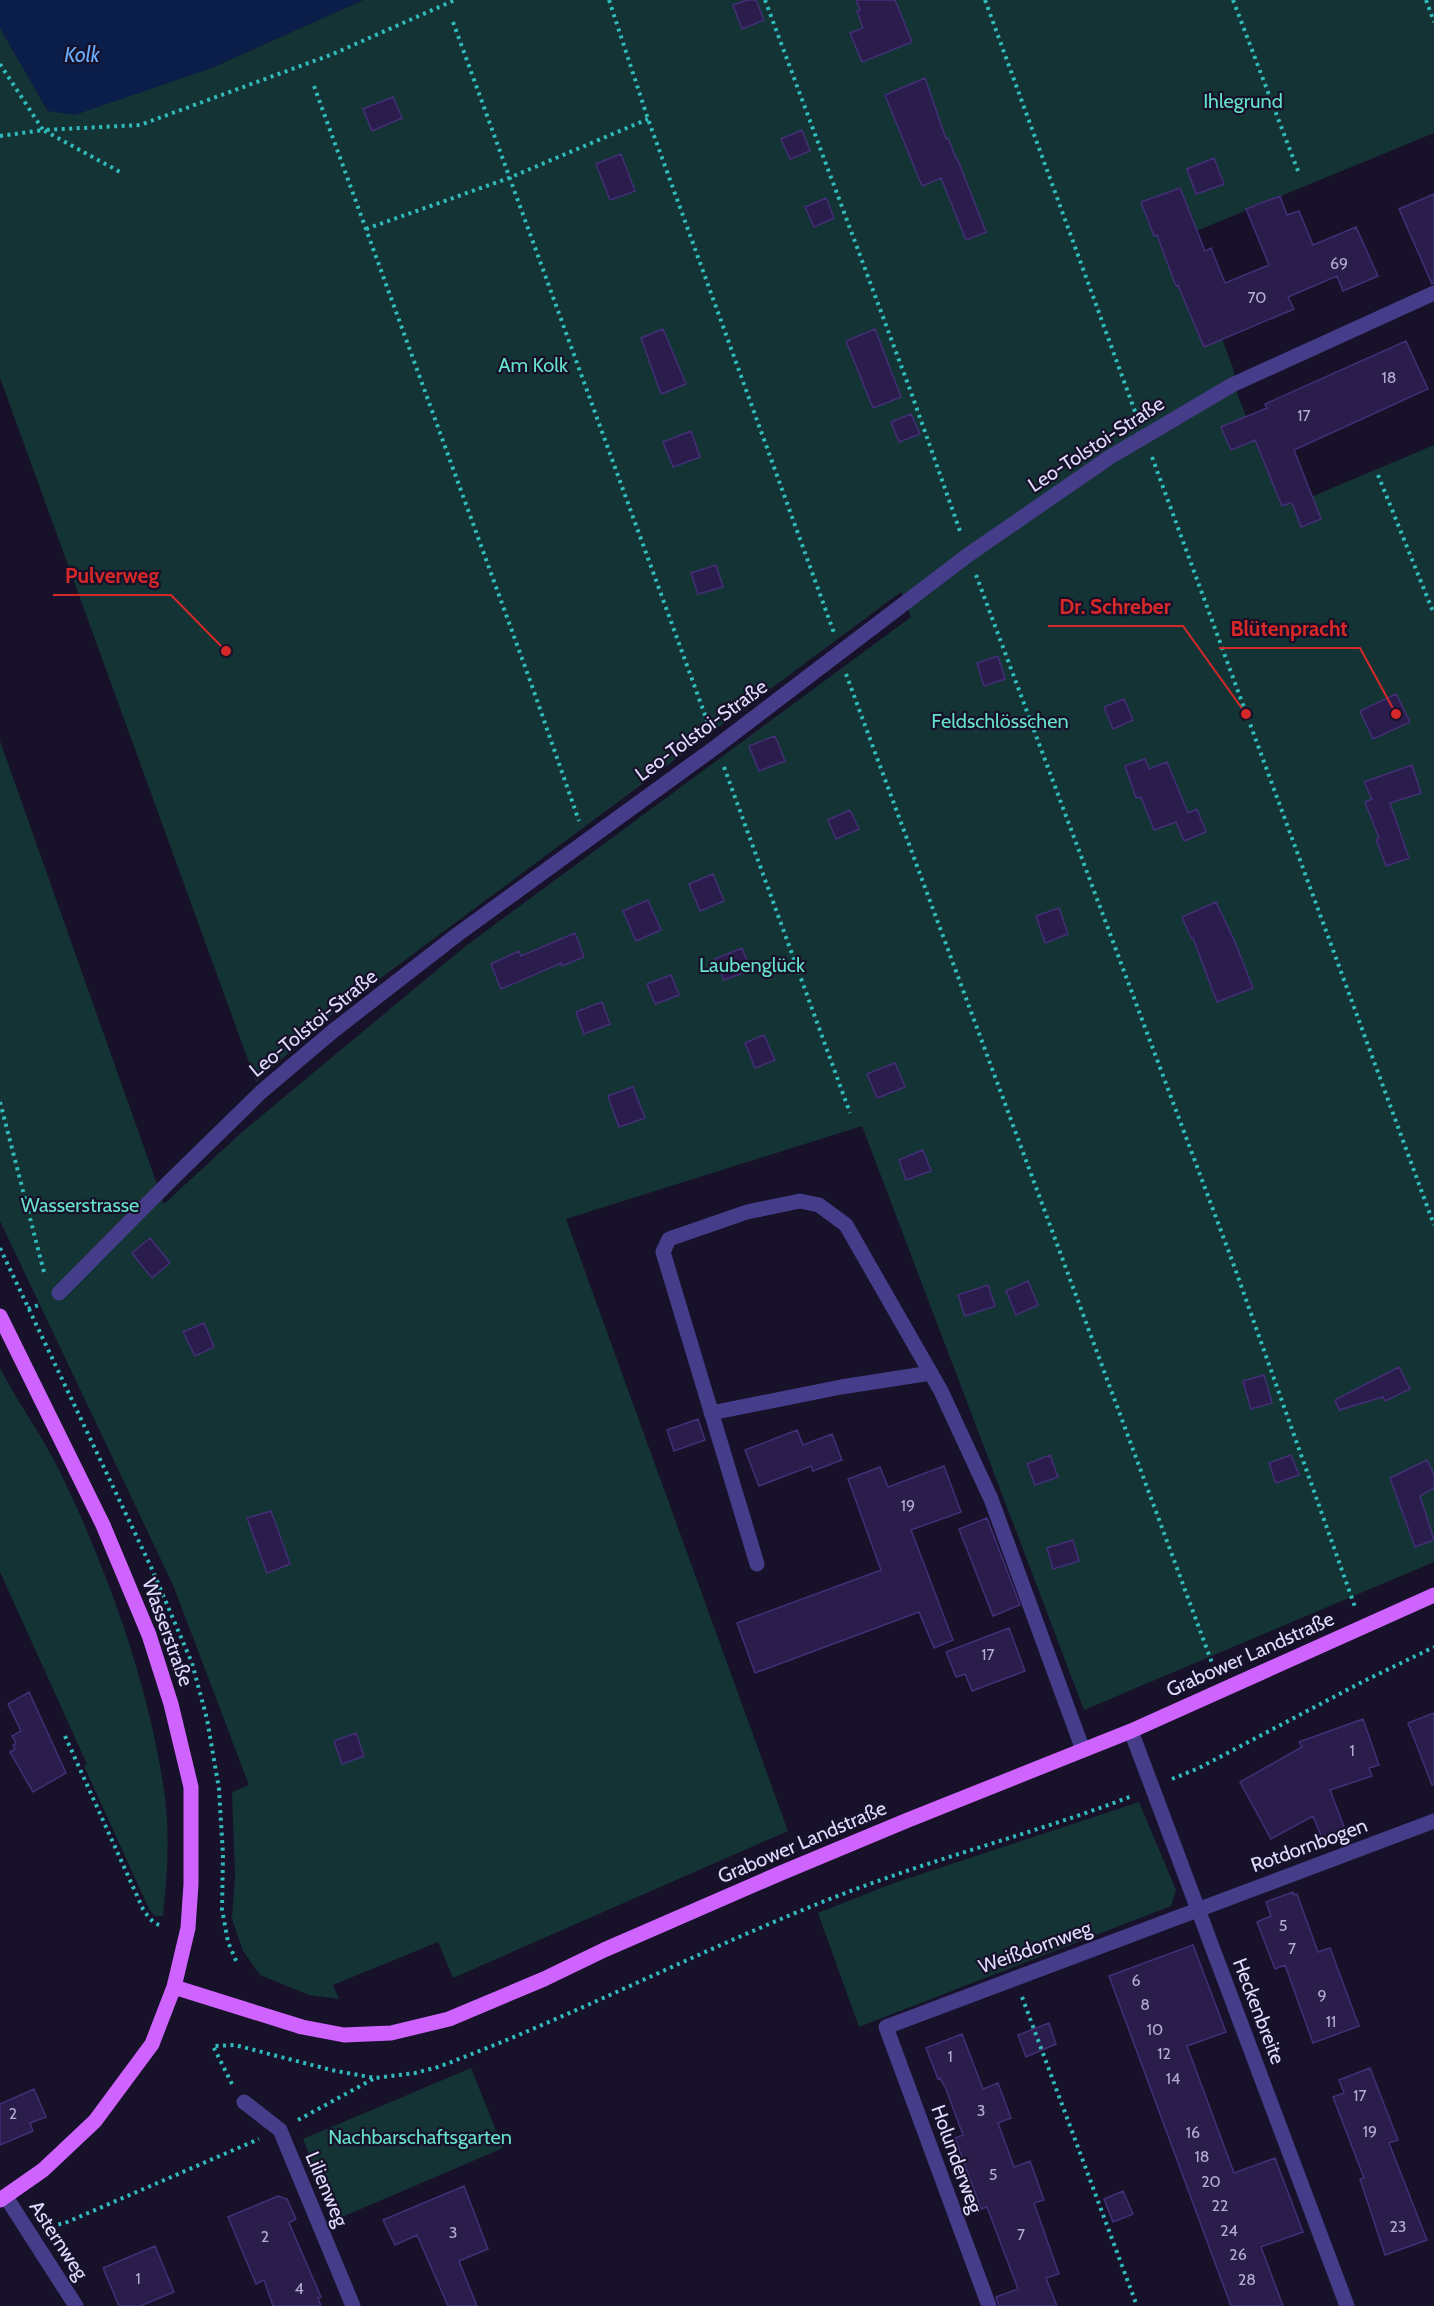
<svg xmlns="http://www.w3.org/2000/svg" width="1434" height="2306" font-family="Cabin,sans-serif">
<rect width="100%" height="100%" fill="#17112a"/>
<path fill="#143334" d="M363,0h1071v133l-250,103 49,132 5,28 44,110 8,-3 2,2 142,-60v1117l-350,148 -222,-584 -296,93 222,612 -335,147 -15,-36 -105,43 6,14 -30,-4 -49,-20 -17,-24 -11,-32 3,-44 -3,-83 17,-7 -76,-200 -173,-364v-480l164,463 78,-72 225,-187 444,-328 -10,-25 -566,420 -79,70 -256,-704v-350l48,83 161,-42z
M0,1368c18,35 42,67 59,102 48,98 92,220 106,328 5,39 2,79 -2,118h-8l-6,-7 -65,-143 3,-2 -87,-192z
M1139,1802l37,88 -5,16 -312,121 -41,-114 73,-29z
M471,2068l32,80 -168,72 -32,-81z"/>
<path fill="#0b1e49" d="M0,0h363l-154,69 -134,46 -27,-4 -48,-83z"/>
<path fill="#2a1d4b" stroke="#422f77" stroke-width="1.5" d="M747,0h9l8,20 -22,9 -9,-24z
M856,0h39l17,42 -50,20 -12,-29 13,-5 -6,-17 3,-1z
M925,78l21,61 2,-1 8,20h1l29,74 -20,8 -25,-62 -19,8 -37,-91z
M393,97l9,21 -30,13 -9,-22z
M802,130l8,21 -20,8 -9,-20z
M621,154l14,37 -25,9 -14,-36z
M1214,158l10,26 -28,10 -9,-25z
M1180,188l25,63 6,-3 14,35 44,-18 -23,-56 34,-13 7,19 12,-4 14,34 43,-18 22,49 -35,15 -6,-15 -49,21 6,12 -90,38 -26,-62 -2,1 -19,-51 -3,1 -13,-34z
M1434,194v89l-2,1 -33,-75z
M826,198l8,20 -20,9 -9,-20z
M663,329l23,55 -25,10 -20,-56z
M875,329l26,68 -28,11 -27,-67z
M1406,341l22,48 -134,61 27,69 -20,8 -8,-22 -3,-2 -8,3 -27,-66 -24,10 -10,-23 46,-19 -2,-4z
M911,414l9,20 -21,8 -8,-20z
M691,431l9,26 -27,10 -10,-25z
M716,565l7,22 -25,7 -7,-21z
M998,656l7,23 -21,7 -7,-23z
M1396,694l14,28 -37,17 -13,-28z
M1124,699l9,21 -20,9 -9,-22z
M775,736l10,25 -26,10 -10,-25z
M1145,759l4,10 18,-7 21,51 9,-4 9,23 -22,9 -8,-19 -22,8 -13,-33 -5,1 -11,-32z
M1412,765l9,28 -31,10 19,55 -23,8 -10,-27 3,-1 -14,-36 7,-3 -8,-17z
M850,810l9,19 -23,10 -8,-19z
M713,874l11,27 -24,10 -11,-27z
M648,900l13,30 -25,11 -13,-30z
M1216,902l19,40 18,46 -36,14 -24,-64h-2l-9,-21z
M1059,908l9,26 -23,9 -9,-27z
M575,933l9,24 -22,9 -1,-3 -60,26 -10,-25 28,-13 2,5z
M742,948l9,22 -27,10 -9,-21z
M671,975l8,20 -24,9 -8,-20z
M602,1002l8,22 -26,10 -8,-22z
M764,1035l11,25 -20,8 -10,-25z
M895,1063l10,24 -28,11 -10,-24z
M633,1087l12,31 -26,9 -11,-31z
M923,1150l8,21 -25,9 -7,-20z
M150,1238l20,25 -18,15 -20,-25z
M1028,1281l10,24 -22,10 -10,-24z
M988,1285l7,21 -30,10 -7,-21z
M204,1323l10,24 -19,9 -12,-24z
M1399,1367l11,22 -25,12 -2,-4 -44,13 -4,-10z
M1264,1375l8,28 -21,6 -8,-28z
M698,1419l7,21 -31,11 -7,-21z
M797,1430l6,15 29,-11 10,26 -29,11 -2,-5 -52,20 -14,-36z
M1050,1455l8,22 -23,8 -8,-21z
M1291,1455l8,20 -23,8 -7,-20z
M1427,1460l7,15v13l-14,8 14,44 -19,7 -25,-69z
M944,1466l17,46 -50,18 42,110 -19,8 -15,-36 -164,61 -18,-50 144,-53 -33,-91 32,-12 8,20z
M271,1511l19,53 -23,9 -20,-55z
M987,1518l33,87 -27,11 -34,-87z
M1073,1540l6,21 -26,8 -6,-21z
M1009,1628l16,43 -53,20 -7,-17 -9,3 -10,-25z
M29,1692l37,81 -33,19 -23,-40 5,-3 -2,-4 3,-2 -4,-7 9,-5 -13,-27z
M1434,1713v72h-2l-24,-62z
M1363,1719l16,46 -10,3 3,8 -42,14 15,39 -23,9 -9,-22 -42,23 -31,-57 62,-35 -3,-5z
M356,1733l8,23 -22,8 -8,-23z
M1293,1892l1,3 3,-1 21,58 12,-4 29,78 -46,17 -28,-78 -10,4 -18,-47 14,-6 -5,-14z
M1193,1945l33,87 -39,14 47,127 41,-15 28,74 -42,15 22,59h-52l-122,-330z
M1049,2023l7,21 -30,13 -8,-22z
M962,2034l21,55 15,-6 13,35 -13,5 16,44 16,-6 14,39 -10,3 25,71 -13,4 11,28h-58l-3,-9 22,-8 -31,-82 -6,2 -26,-71 8,-3 -17,-46 -6,-11 -2,1 -12,-31z
M1370,2068l28,72 -9,3 38,97 -42,15 -25,-76 4,-1 -31,-81 11,-4 -5,-13z
M34,2089l12,28 -16,6 3,8 -33,14v-41z
M464,2186l24,63 -29,12 18,45h-29l-31,-71 -22,10 -12,-25z
M1123,2191l10,23 -20,8 -9,-23z
M278,2196l9,3 9,20 -7,4 32,74 -3,1 3,8h-48l-9,-26 -8,4 -28,-67z
M155,2246l19,46 -34,14h-21l-16,-38z"/>
<g fill="none" stroke-linecap="round" stroke-linejoin="round">
<path stroke="#31bbbc" stroke-width="4" stroke-dasharray="3 4.5" stroke-linecap="butt" d="M609,0l39,119 186,514
M765,0l147,395 49,139
M985,0l152,417
M1233,0l65,171
M1426,0l8,22
M453,22l256,704
M0,64l43,66 97,-5 193,-71 122,-54
M314,86l218,600 47,135
M0,136l43,-6 79,43
M366,229l143,-51 139,-59
M1152,457l282,768
M1378,475l56,139
M976,575l257,688 122,344
M846,674l369,997
M724,767l126,346
M0,1102l45,174
M0,1248l151,319 41,96 15,56 12,70 4,66 -1,54 6,33 9,21
M28,1309l14,-5
M65,1736l78,173c6,9 10,15 20,17
M1172,1779l27,-11 163,-86 72,-35
M1022,1997l115,309
M232,2084l-19,-38 22,-1 96,25 44,8 40,-5 23,-6c140,-52 271,-122 410,-175 94,-36 191,-60 284,-96
M298,2120l77,-42
M51,2226l14,-3 194,-84"/>
<path stroke="#453d89" stroke-width="15" d="M59,1293l111,-112 91,-89 72,-61 125,-97 259,-188 251,-191 142,-98 122,-72 202,-92
M711,1413l130,-26 90,-14
M757,1564l-94,-312 6,-13 78,-27 53,-11 19,4 27,20 95,166 50,108 92,251
M1131,1731l216,575
M244,2102l36,28 73,176
M6,2197l70,109
M989,2306l-103,-279 548,-206"/>
<path stroke="#ce63fe" stroke-width="15" d="M0,1316l103,209 46,110 22,69 20,83v97l-3,44 -14,59 -22,57 -57,77 -52,49 -43,30
M174,1987l128,40 42,8 47,-2 58,-14 95,-40 60,-29 177,-77 127,-53 223,-89 303,-136"/>
</g>
<g text-anchor="middle" stroke-width="4.5" stroke-linejoin="round" paint-order="stroke">
<g font-size="16" fill="#b3acd2">
<text x="1339" y="269">69</text>
<text x="1257" y="303">70</text>
<text x="1389" y="383">18</text>
<text x="1304" y="421">17</text>
<text x="908" y="1511">19</text>
<text x="988" y="1660">17</text>
<text x="1352" y="1756">1</text>
<text x="1283" y="1931">5</text>
<text x="1292" y="1954">7</text>
<text x="1136" y="1986">6</text>
<text x="1322" y="2001">9</text>
<text x="1145" y="2010">8</text>
<text x="1331" y="2027">11</text>
<text x="1155" y="2035">10</text>
<text x="1164" y="2059">12</text>
<text x="950" y="2062">1</text>
<text x="1173" y="2084">14</text>
<text x="1360" y="2101">17</text>
<text x="981" y="2116">3</text>
<text x="13" y="2119">2</text>
<text x="1370" y="2137">19</text>
<text x="1193" y="2138">16</text>
<text x="1202" y="2162">18</text>
<text x="993" y="2180">5</text>
<text x="1211" y="2187">20</text>
<text x="1220" y="2211">22</text>
<text x="1398" y="2232">23</text>
<text x="1229" y="2236">24</text>
<text x="453" y="2238">3</text>
<text x="1021" y="2240">7</text>
<text x="265" y="2242">2</text>
<text x="1238" y="2260">26</text>
<text x="138" y="2284">1</text>
<text x="1247" y="2285">28</text>
<text x="299" y="2294">4</text>
</g>
<g font-size="20" fill="#65e0ca" stroke="#17112a">
<text x="1243" y="108">Ihlegrund</text>
<text x="533" y="372">Am Kolk</text>
<text x="1000" y="728">Feldschlösschen</text>
<text x="752" y="972">Laubenglück</text>
<text x="80" y="1212">Wasserstrasse</text>
<text x="420" y="2144">Nachbarschaftsgarten</text>
</g>
<g font-size="20" fill="#e1dbff" stroke="#17112a">
<text transform="translate(1096 444) rotate(-33)" y="7">Leo-Tolstoi-Straße</text>
<text transform="translate(701 730) rotate(-36)" y="7">Leo-Tolstoi-Straße</text>
<text transform="translate(313 1023) rotate(-39)" y="7">Leo-Tolstoi-Straße</text>
<text transform="translate(168 1632) rotate(70)" y="7">Wasserstraße</text>
<text transform="translate(1250 1654) rotate(-24)" y="7">Grabower Landstraße</text>
<text transform="translate(802 1842) rotate(-23)" y="7">Grabower Landstraße</text>
<text transform="translate(1309 1845) rotate(-20)" y="7">Rotdornbogen</text>
<text transform="translate(1035 1947) rotate(-20)" y="7">Weißdornweg</text>
<text transform="translate(1259 2011) rotate(69)" y="7">Heckenbreite</text>
<text transform="translate(957 2159) rotate(70)" y="7">Holunderweg</text>
<text transform="translate(327 2189) rotate(67)" y="7">Lilienweg</text>
<text transform="translate(59 2240) rotate(57)" y="7">Asternweg</text>
</g>
<g font-size="21" font-style="italic" fill="#6aaffe" stroke="#17112a">
<text x="82" y="62">Kolk</text>
</g>
</g>
<path fill="none" stroke="#d62828" stroke-width="2" d="M226 651L171 595H53M1246 714L1183 626H1048M1396 714L1360 648H1219"/>
<g fill="#d62828" stroke="#17112a" stroke-width="2">
<circle cx="226" cy="651" r="6"/>
<circle cx="1246" cy="714" r="6"/>
<circle cx="1396" cy="714" r="6"/>
</g>
<g font-size="21" text-anchor="middle" font-weight="bold" fill="#d62828" stroke="#17112a" stroke-width="4.5" stroke-linejoin="round" paint-order="stroke">
<text x="112" y="583">Pulverweg</text>
<text x="1115" y="614">Dr. Schreber</text>
<text x="1289" y="636">Blütenpracht</text>
</g>
</svg>
